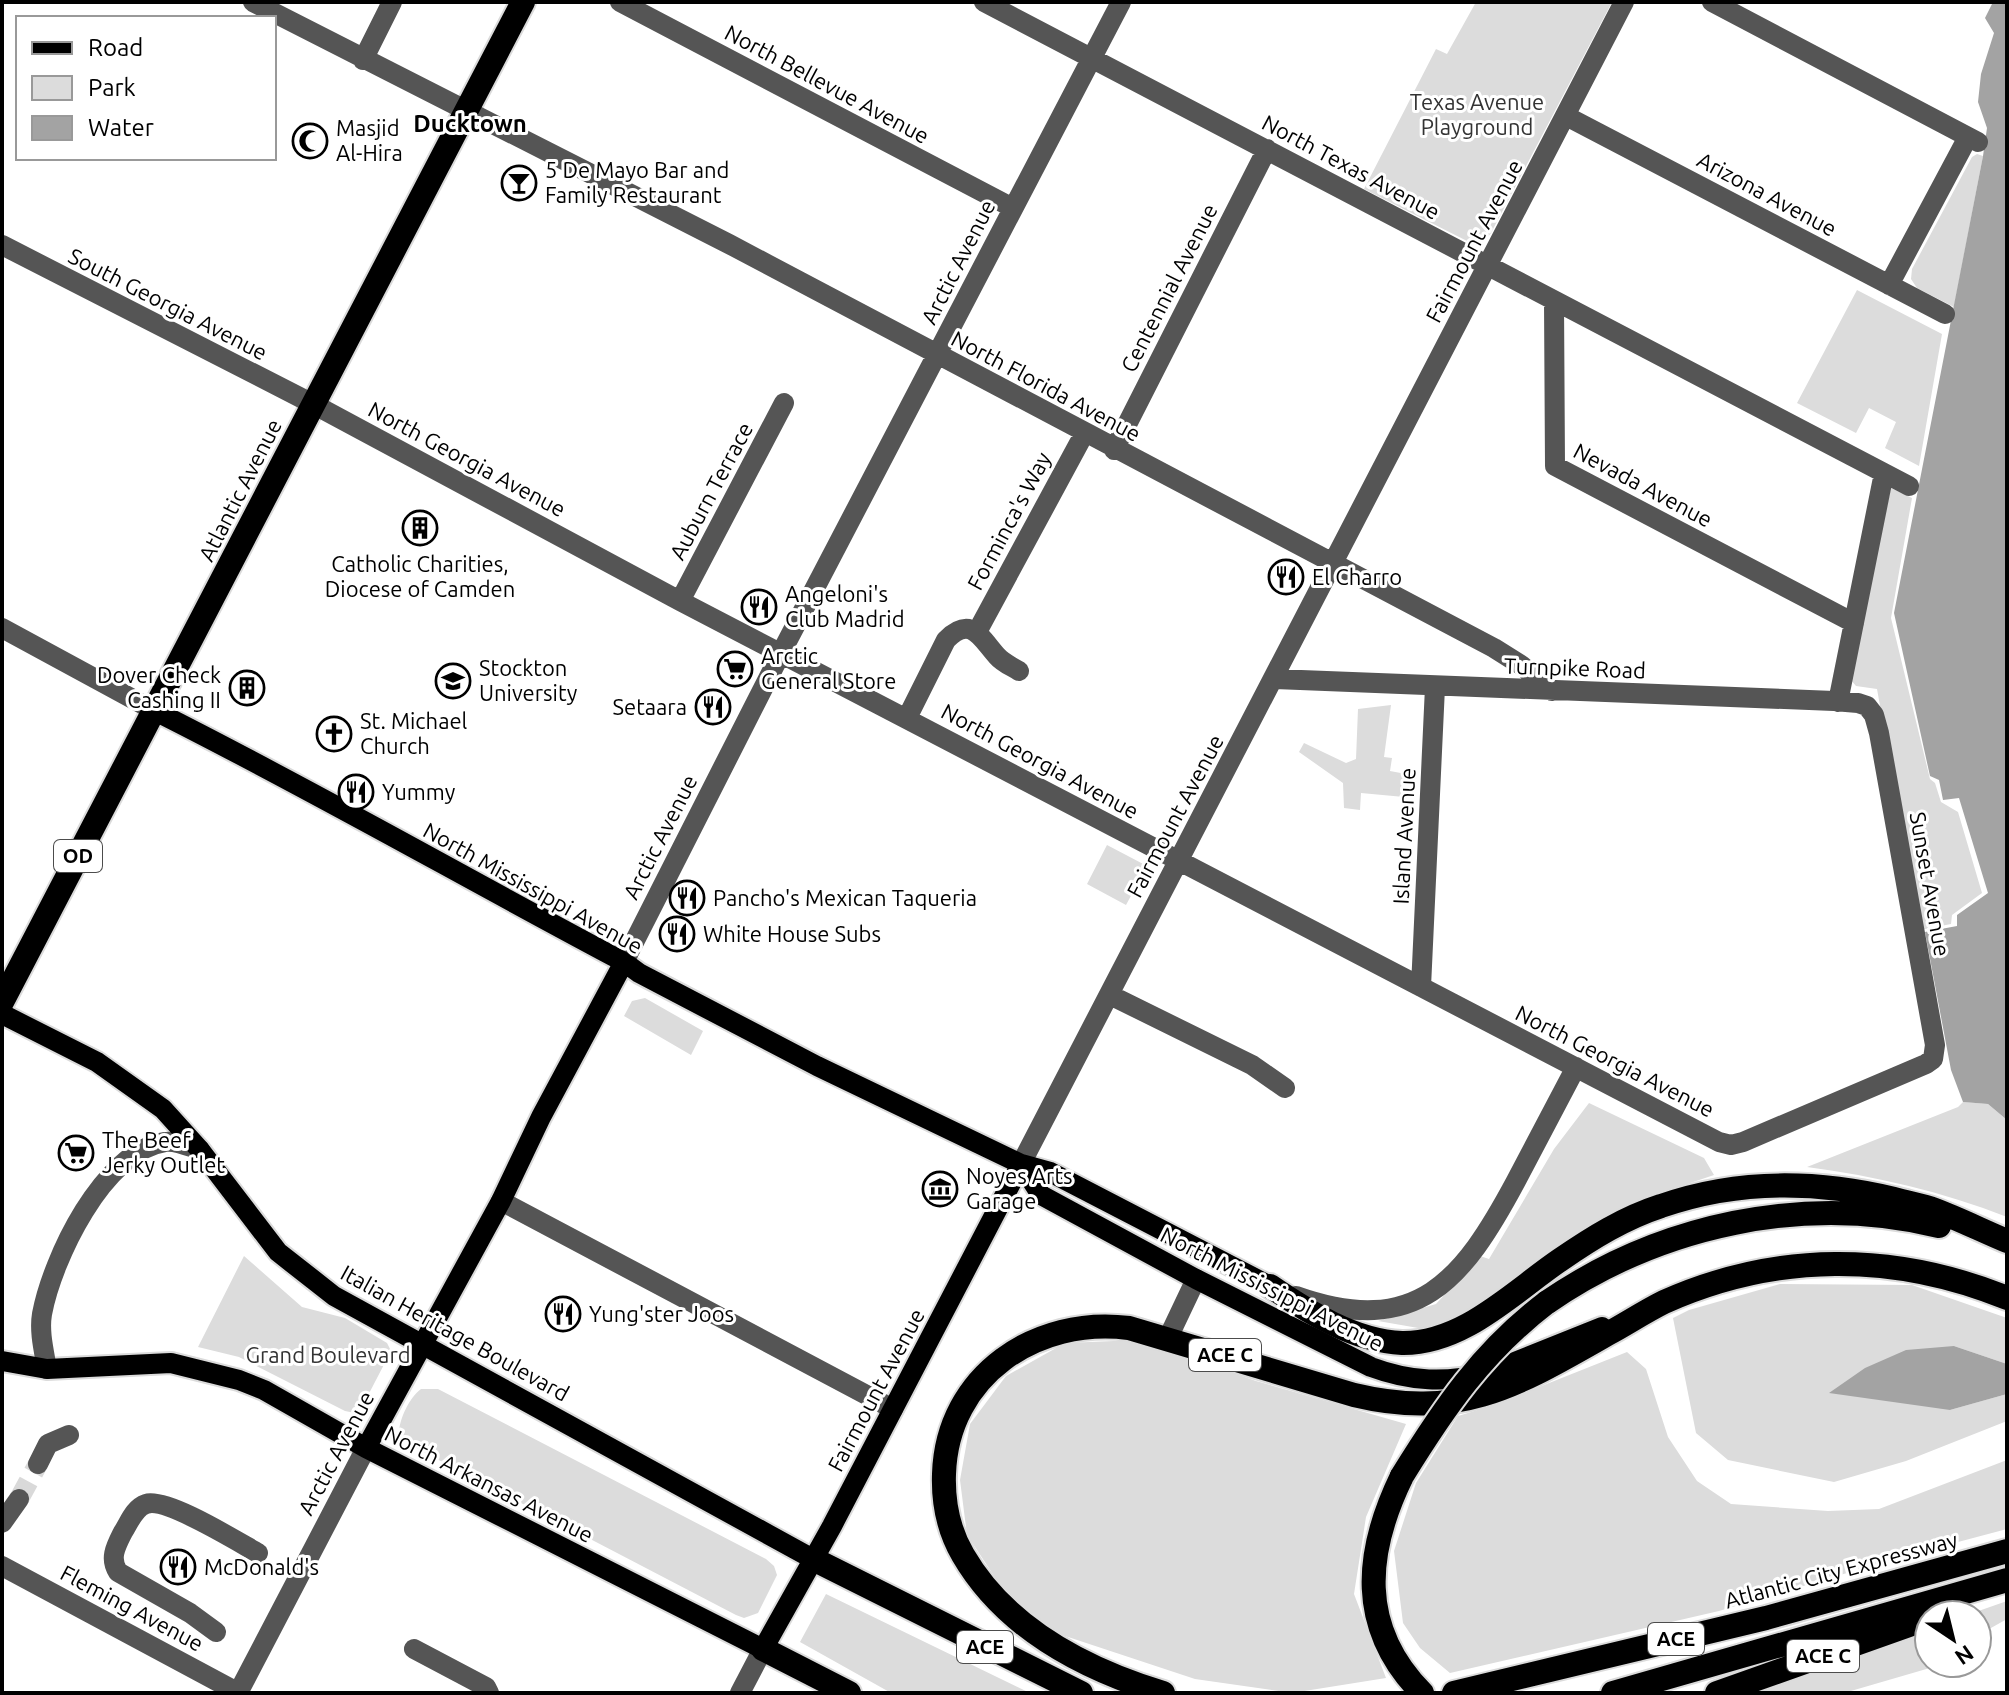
<svg xmlns="http://www.w3.org/2000/svg" width="2009" height="1695" font-family="Ubuntu,sans-serif">
<rect width="100%" height="100%" fill="#fff"/>
<path fill="#dcdcdc" d="M1476,2h136l-121,231 -8,10 -8,2 -111,-56 72,-140 11,5z
M1977,154l6,2 -29,151 -37,-19 -6,-9 1,-10 60,-112z
M1857,290l85,44 -23,132 -34,-18 11,-26 -27,-14 -13,25 -59,-30z
M1891,488l21,10 -21,120 39,161 5,4 6,19 17,10 24,81 -30,22 -1,9 -31,6 -43,-241 -21,-3 -6,-7z
M1391,705l-7,52 8,1 -2,13 16,3 -2,23 -43,-4 -1,17 -16,-2 -1,-25 -44,-31 5,-9 42,20 10,-4 2,-50z
M1107,845l40,21 -21,39 -39,-21z
M645,998l58,33 -12,24 -67,-39 8,-15z
M1963,1102l25,2 19,16v97c-63,-25 -132,-41 -200,-50l151,-60z
M1589,1103l115,55 10,17 -74,25 -77,43 -102,75 -37,11 -46,-8 58,-17 44,-48 9,3 65,-110z
M244,1256l58,51 43,11 42,25 4,8 -29,56 -7,6 -10,-2 -106,-54 -41,-10z
M1780,1284l132,1 95,33v46l-53,-18 -4,64 57,-16v27l-101,40 -72,21 -106,-22 -32,-27 -23,-115 16,-8z
M1138,1340l118,41 150,43 -40,93 -12,77 32,84 -94,15 -97,-14 -136,-45 -53,-40 -39,-59 -7,-55 10,-56 36,-48 59,-33z
M1627,1352l19,17 22,68 29,44 34,23 97,7 51,-2 128,-49v69l-113,30 -175,52 -269,62 -30,-25 -17,-25 -9,-72 22,-68 42,-67 36,-11z
M421,1389h17l328,170 8,7 3,9 -19,38 -14,5 -8,-3 -328,-171 -9,-8c-1,-15 10,-38 22,-47z
M826,1594l204,99h-139l-7,-4 -84,-47z
M2007,1601v18l-25,14 -5,7v-25h-10z
M1929,1629v34h18l-103,30h-87z"/>
<path fill="#a3a3a3" d="M1993,2h14v1118l-19,-16 -25,-2 -12,-32 -26,-138 32,-6v-11l31,-22 -29,-95 -16,2 -4,-20 -9,-4 -36,-163 89,-457 4,-28 -9,-26 3,-28 13,-41 -9,-15z
M1954,1346l53,18v30l-57,16 -121,-17 36,-25 41,-18z"/>
<g fill="none" stroke-linecap="round" stroke-linejoin="round">
<path stroke="#d9d9d9" stroke-width="20" stroke-dasharray="20 10" stroke-linecap="butt" d="M19,1499l19,-35"/>
<g stroke="#dbdbdb" stroke-width="24">
<path id="major" d="M155,711c158,79 312,168 469,251l15,11 178,93 204,98 29,8 220,114
M2,1014l95,48 66,47 37,41 78,102 56,44 479,263
M1021,1164l20,31 155,84 175,88c40,15 75,16 116,6l115,-46
M2,1361l45,8 124,-6 68,17 25,10 102,58 397,201 69,-123 189,-362
M366,1448l135,-247 40,-84 83,-155"/>
</g>
<g stroke="#dbdbdb" stroke-width="28">
<path id="highway" d="M2,1002l521,-1000
M1270,1286c38,26 84,55 132,57 61,1 111,-51 158,-83 32,-22 64,-42 101,-54 77,-27 154,-26 233,-7 13,4 28,6 41,11 24,9 48,21 72,31
M1546,1303c113,-78 258,-110 393,-77
M1402,1476c-37,76 -45,151 20,217
M813,1559l268,134
M763,1649l86,44
M1163,1693c-79,-24 -157,-64 -200,-138 -14,-24 -20,-53 -19,-81 3,-99 93,-158 185,-146l225,67c109,26 165,-11 257,-63 18,-10 35,-21 53,-30 112,-50 230,-50 343,-4
M1454,1693l312,-75 241,-67
M1613,1693l394,-113
M1717,1693l212,-75"/>
</g>
<path stroke="#555" stroke-width="20" d="M253,2l476,242 765,404 27,17 31,26
M620,2l393,206
M984,2l925,484
M1712,2l266,140
M363,60l29,-58
M1566,116l379,198
M2,245l311,159 367,197 1039,541 12,3 12,-3 183,-78 7,-5 2,-14 -56,-312 -5,-18 -7,-9 -9,-3 -24,-2 -559,-22
M1889,285l79,-148
M1554,302l1,164 299,157
M1114,450l153,-301
M680,601l104,-198
M2,628l153,83
M977,632l107,-198
M1838,702l46,-229
M907,718l39,-78c25,-25 34,-3 51,16 6,7 14,10 22,15
M624,962l157,-309 340,-651
M1421,987l14,-300
M1110,995l142,70 33,23
M1021,1164l603,-1162
M501,1201l392,208
M1296,1296c121,43 167,-16 220,-115 20,-38 40,-76 60,-114
M1168,1338l28,-59
M47,1369c-3,-18 -8,-37 -5,-55 10,-54 61,-163 123,-172 10,-2 25,5 35,8
M38,1464l10,-20 21,-9
M2,1523l17,-24
M2,1566l237,127
M216,1632l-26,-19 -72,-41c-9,-14 -2,-26 5,-40 6,-9 11,-24 23,-28 20,-7 92,38 112,49
M414,1649l72,38 3,6
M238,1693l128,-245
M740,1693l23,-44"/>
<use href="#major" stroke="#000" stroke-width="20"/>
<use href="#highway" stroke="#000" stroke-width="24"/>
<g stroke="#dbdbdb" stroke-width="28" stroke-linecap="butt">
<path id="highway-bridge" d="M1402,1476c42,-68 80,-124 144,-173"/>
</g>
<use href="#highway-bridge" stroke="#000" stroke-width="24"/>
</g>
<defs>
<g id="mosque-ring" transform="scale(1.8)"><circle r="9.5" fill="#fff" stroke="#000" stroke-width="1.5"/><path d="M3.5-4.9A6 6 0 1 0 3.5 4.9A5 5 0 1 1 3.5-4.9Z" fill="#000"/></g>
<g id="bar-ring" transform="scale(1.8)"><circle r="9.5" fill="#fff" stroke="#000" stroke-width="1.5"/><path d="M-6-5H6L.8 .8V4.5H3.5V6h-7V4.5H-.8V.8Z" fill="#000"/></g>
<g id="building-ring" transform="scale(1.8)"><circle r="9.5" fill="#fff" stroke="#000" stroke-width="1.5"/><path d="M-4-6H4V6H1V3H-1V6H-4ZM-2.5-4.3h1.7v1.8h-1.7ZM.8-4.3h1.7v1.8H.8ZM-2.5-1h1.7V.8h-1.7ZM.8-1h1.7V.8H.8Z" fill="#000"/></g>
<g id="restaurant-ring" transform="scale(1.8)"><circle r="9.5" fill="#fff" stroke="#000" stroke-width="1.5"/><path d="M-5-6h1v4h1v-4h1v4h1v-4h1v5L-1.5 .5V6h-2V.5L-5-1ZM5-6V6H3V1.5H1.5Q1.5-4 5-6Z" fill="#000"/></g>
<g id="supermarket-ring" transform="scale(1.8)"><circle r="9.5" fill="#fff" stroke="#000" stroke-width="1.5"/><path d="M-6-5.5h2.5l.6 2H6L4.5 2H-2.5L-4.4-4H-6ZM-1.5 3.2a1.3 1.3 0 1 0 .1 0ZM3 3.2a1.3 1.3 0 1 0 .1 0Z" fill="#000"/></g>
<g id="university-ring" transform="scale(1.8)"><circle r="9.5" fill="#fff" stroke="#000" stroke-width="1.5"/><path d="M0-5L7-2L0 1L-7-2ZM-4 1L0 2.5L4 1V4Q0 6-4 4Z" fill="#000"/></g>
<g id="church-ring" transform="scale(1.8)"><circle r="9.5" fill="#fff" stroke="#000" stroke-width="1.5"/><path d="M-1.2-6h2.4v3.5h3.3v2.4h-3.3V6h-2.4V-.1h-3.3v-2.4h3.3Z" fill="#000"/></g>
<g id="museum-ring" transform="scale(1.8)"><circle r="9.5" fill="#fff" stroke="#000" stroke-width="1.5"/><path d="M0-6L6-3V-2H-6V-3ZM-5-1h2V3h-2ZM-1-1h2V3h-2ZM3-1h2V3H3ZM-6 4H6V6H-6Z" fill="#000"/></g>
</defs>
<g fill-rule="evenodd">
<use href="#mosque-ring" x="310" y="141"/>
<use href="#bar-ring" x="519" y="183"/>
<use href="#building-ring" x="420" y="528"/>
<use href="#restaurant-ring" x="1286" y="577"/>
<use href="#restaurant-ring" x="759" y="607"/>
<use href="#supermarket-ring" x="735" y="669"/>
<use href="#university-ring" x="453" y="681"/>
<use href="#building-ring" x="247" y="688"/>
<use href="#restaurant-ring" x="713" y="707"/>
<use href="#church-ring" x="334" y="734"/>
<use href="#restaurant-ring" x="356" y="792"/>
<use href="#restaurant-ring" x="687" y="898"/>
<use href="#restaurant-ring" x="677" y="934"/>
<use href="#supermarket-ring" x="76" y="1153"/>
<use href="#museum-ring" x="940" y="1189"/>
<use href="#restaurant-ring" x="563" y="1314"/>
<use href="#restaurant-ring" x="178" y="1567"/>
</g>
<g text-anchor="middle" stroke-width="6" stroke-linejoin="round" paint-order="stroke">
<g fill="#fff" stroke="#4c4c4c" stroke-width="2">
<rect x="54" y="840" width="48" height="32" rx="6"/>
<rect x="1189" y="1339" width="72" height="32" rx="6"/>
<rect x="1648" y="1623" width="56" height="32" rx="6"/>
<rect x="957" y="1631" width="56" height="32" rx="6"/>
<rect x="1787" y="1640" width="72" height="32" rx="6"/>
</g>
<g font-size="20" font-weight="bold" fill="#000">
<text x="78" y="863">OD</text>
<text x="1225" y="1362">ACE C</text>
<text x="1676" y="1646">ACE</text>
<text x="985" y="1654">ACE</text>
<text x="1823" y="1663">ACE C</text>
</g>
<g font-size="22" fill="#000" stroke="#fff">
<text transform="translate(827 84) rotate(28)" y="8">North Bellevue Avenue</text>
<text transform="translate(1351 167) rotate(28)" y="8">North Texas Avenue</text>
<text transform="translate(1767 194) rotate(28)" y="8">Arizona Avenue</text>
<text transform="translate(1474 241) rotate(-62)" y="8">Fairmount Avenue</text>
<text transform="translate(958 262) rotate(-63)" y="8">Arctic Avenue</text>
<text transform="translate(1169 288) rotate(-63)" y="8">Centennial Avenue</text>
<text transform="translate(168 304) rotate(27)" y="8">South Georgia Avenue</text>
<text transform="translate(1046 386) rotate(28)" y="8">North Florida Avenue</text>
<text transform="translate(467 459) rotate(28)" y="8">North Georgia Avenue</text>
<text transform="translate(1643 485) rotate(28)" y="8">Nevada Avenue</text>
<text transform="translate(240 490) rotate(-63)" y="8">Atlantic Avenue</text>
<text transform="translate(711 491) rotate(-62)" y="8">Auburn Terrace</text>
<text transform="translate(1009 521) rotate(-62)" y="8">Forminca's Way</text>
<text transform="translate(1575 668) rotate(2)" y="8">Turnpike Road</text>
<text transform="translate(1040 761) rotate(28)" y="8">North Georgia Avenue</text>
<text transform="translate(1175 816) rotate(-62)" y="8">Fairmount Avenue</text>
<text transform="translate(1404 836) rotate(-87)" y="8">Island Avenue</text>
<text transform="translate(660 837) rotate(-63)" y="8">Arctic Avenue</text>
<text transform="translate(1930 884) rotate(80)" y="8">Sunset Avenue</text>
<text transform="translate(533 888) rotate(29)" y="8">North Mississippi Avenue</text>
<text transform="translate(1615 1061) rotate(27)" y="8">North Georgia Avenue</text>
<text transform="translate(1272 1289) rotate(27)" y="8">North Mississippi Avenue</text>
<text transform="translate(455 1333) rotate(29)" y="8">Italian Heritage Boulevard</text>
<text transform="translate(876 1390) rotate(-62)" y="8">Fairmount Avenue</text>
<text transform="translate(336 1453) rotate(-62)" y="8">Arctic Avenue</text>
<text transform="translate(489 1484) rotate(27)" y="8">North Arkansas Avenue</text>
<text transform="translate(1841 1570) rotate(-15)" y="8">Atlantic City Expressway</text>
<text transform="translate(132 1608) rotate(28)" y="8">Fleming Avenue</text>
</g>
<g font-size="22" fill="#333" stroke="#fff">
<text x="1477" y="110">Texas Avenue<tspan x="1477" dy="25">Playground</tspan></text>
<text x="328" y="1363">Grand Boulevard</text>
</g>
<g font-size="22" fill="#000" stroke="#fff" text-anchor="start">
<text x="336" y="136">Masjid<tspan x="336" dy="25">Al-Hira</tspan></text>
<text x="545" y="178">5 De Mayo Bar and<tspan x="545" dy="25">Family Restaurant</tspan></text>
<text x="420" y="572" text-anchor="middle">Catholic Charities,<tspan x="420" dy="25">Diocese of Camden</tspan></text>
<text x="1312" y="585">El Charro</text>
<text x="785" y="602">Angeloni's<tspan x="785" dy="25">Club Madrid</tspan></text>
<text x="761" y="664">Arctic<tspan x="761" dy="25">General Store</tspan></text>
<text x="479" y="676">Stockton<tspan x="479" dy="25">University</tspan></text>
<text x="221" y="683" text-anchor="end">Dover Check<tspan x="221" dy="25">Cashing II</tspan></text>
<text x="687" y="715" text-anchor="end">Setaara</text>
<text x="360" y="729">St. Michael<tspan x="360" dy="25">Church</tspan></text>
<text x="382" y="800">Yummy</text>
<text x="713" y="906">Pancho's Mexican Taqueria</text>
<text x="703" y="942">White House Subs</text>
<text x="102" y="1148">The Beef<tspan x="102" dy="25">Jerky Outlet</tspan></text>
<text x="966" y="1184">Noyes Arts<tspan x="966" dy="25">Garage</tspan></text>
<text x="589" y="1322">Yung'ster Joos</text>
<text x="204" y="1575">McDonald's</text>
</g>
<g font-size="24" font-weight="bold" fill="#000" stroke="#fff">
<text x="470" y="132">Ducktown</text>
</g>
</g>
<rect width="2009" height="1695" fill="none" stroke="#000000" stroke-width="8"/>
<rect x="16" y="16" width="260" height="144" fill="#ffffff" stroke="#999999" stroke-width="2"/>
<rect x="32" y="42" width="40" height="12" fill="#000000" stroke="#999999" stroke-width="2"/>
<text x="88" y="56" font-size="24" fill="#000000">Road</text>
<rect x="32" y="76" width="40" height="24" fill="#dcdcdc" stroke="#999999" stroke-width="2"/>
<text x="88" y="96" font-size="24" fill="#000000">Park</text>
<rect x="32" y="116" width="40" height="24" fill="#a3a3a3" stroke="#999999" stroke-width="2"/>
<text x="88" y="136" font-size="24" fill="#000000">Water</text>
<g transform="translate(1953 1639) rotate(145)"><circle r="38" fill="#ffffff" stroke="#999999" stroke-width="2"/>
<path d="M0-6L14 30L0 20L-14 30Z" fill="#000000"/>
<text y="-12" font-size="22" font-weight="bold" text-anchor="middle" fill="#000000">N</text>
</g>
</svg>
